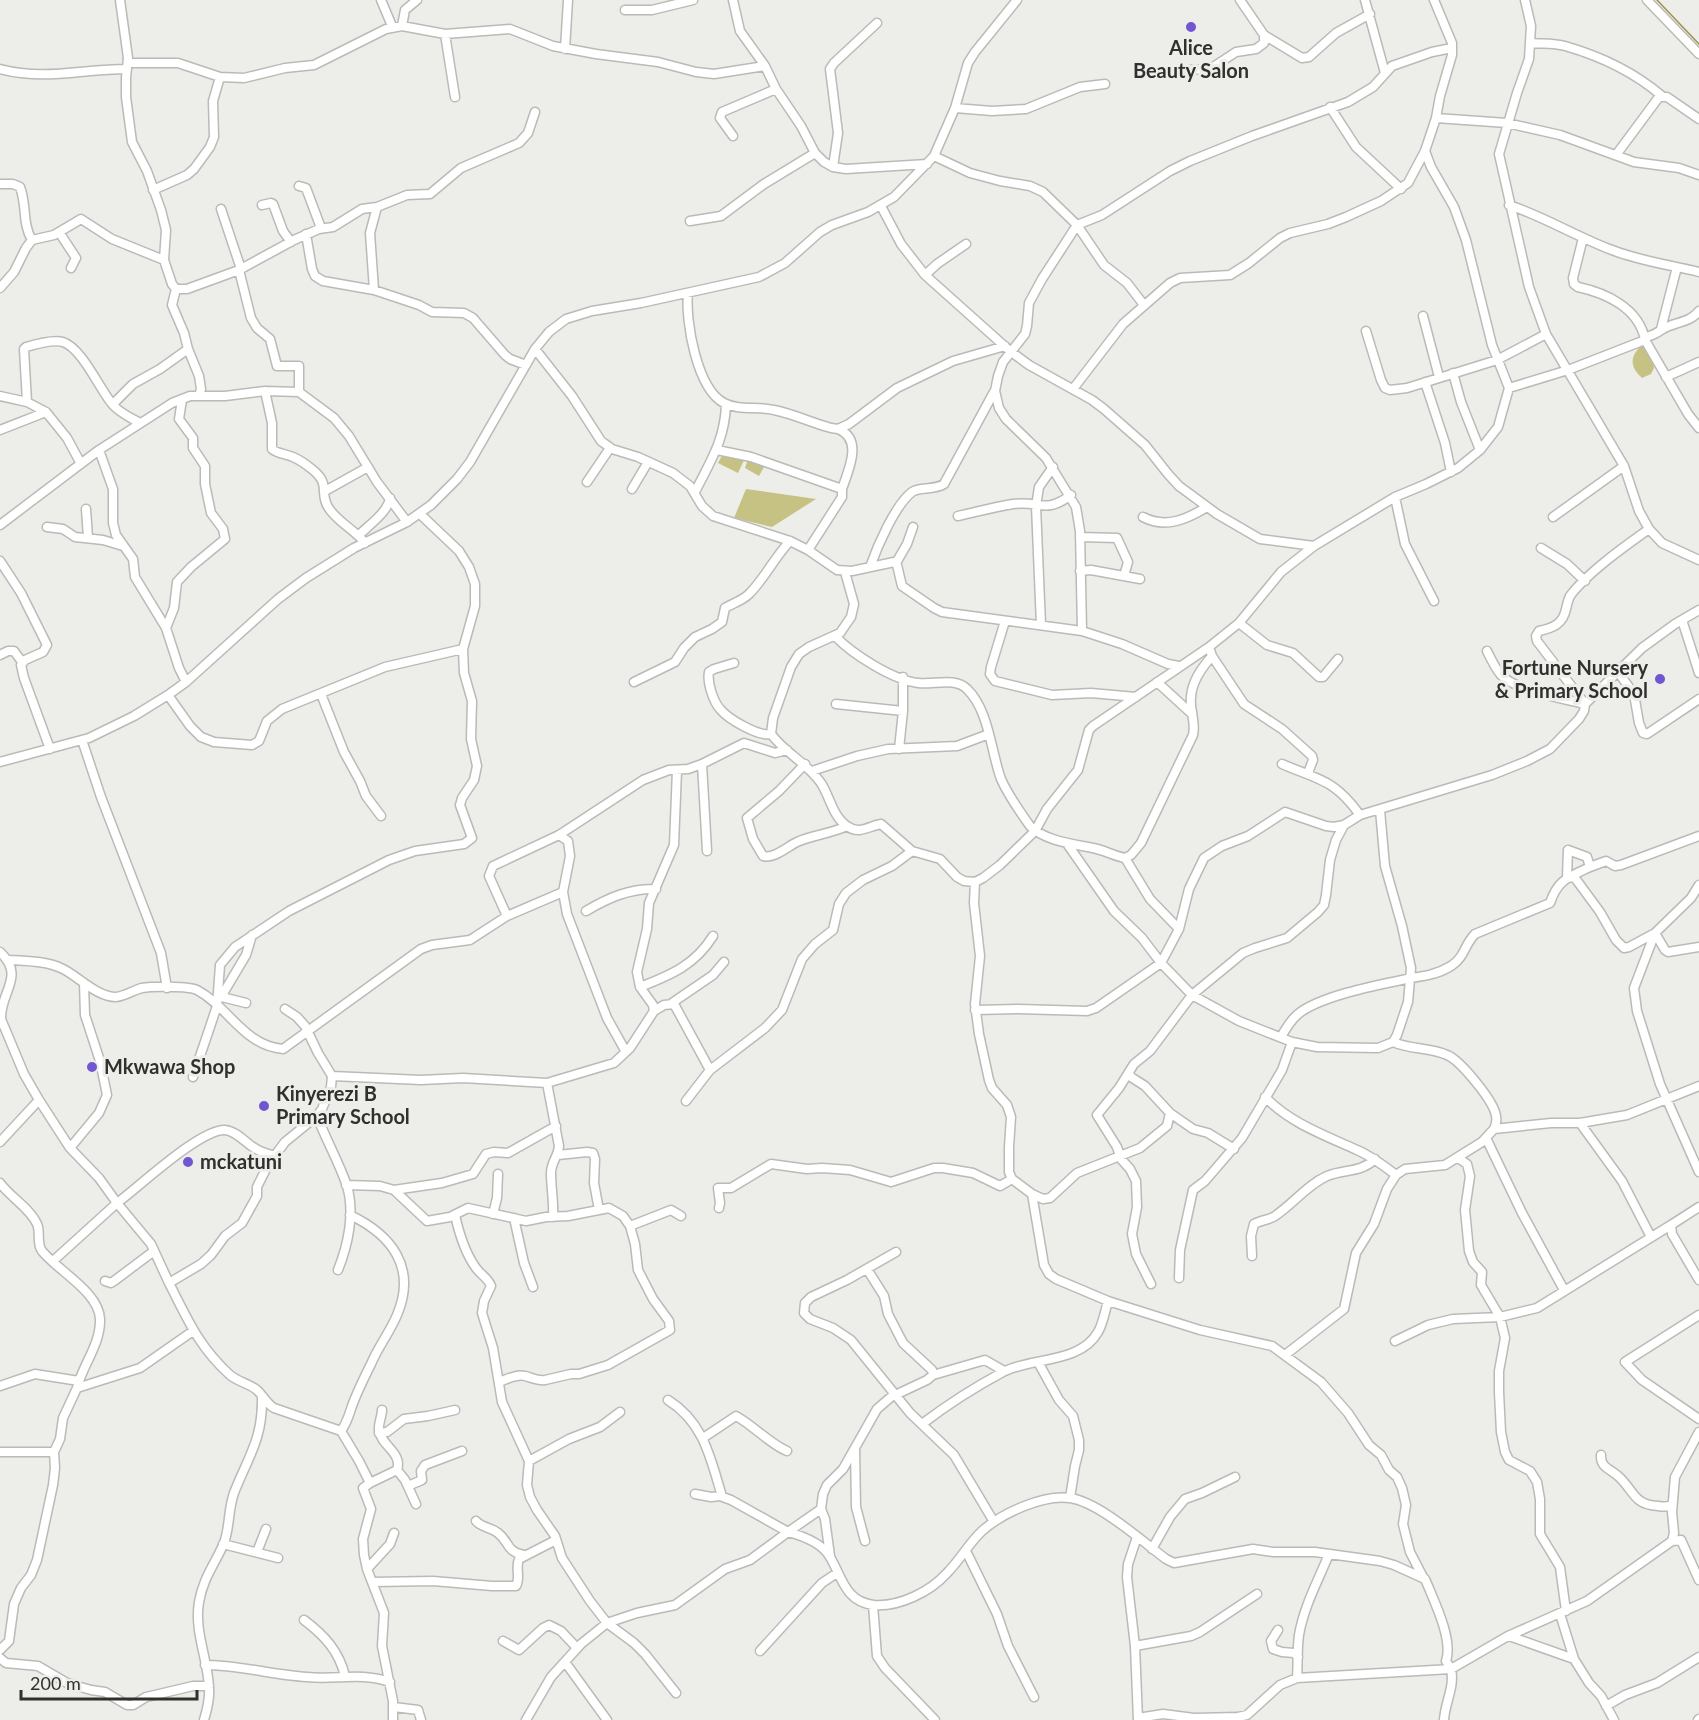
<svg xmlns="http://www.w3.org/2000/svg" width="1699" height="1720" font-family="Lato,sans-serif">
<rect width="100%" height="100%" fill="#ededea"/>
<path fill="#c6c283" d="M1642,345l11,16 1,7 -3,6 -9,4c-12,-11 -13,-21 0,-33z
M724,452l22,4 -8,17 -20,-10z
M748,459l16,8 -5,9 -14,-8z
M746,489l70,10 -44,28 -38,-9z"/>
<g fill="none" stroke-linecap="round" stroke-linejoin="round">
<path stroke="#9a9543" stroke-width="1.5" d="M1657,0l42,44"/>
<g stroke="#babab6" stroke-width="11">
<path id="minor" d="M120,0l8,58 -2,20v19l6,45 15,29 14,39 5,20 -2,30 8,24 4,5h11l52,-19 55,-30 25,-11 14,-2 29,-18 15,-2 30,-12 23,-1 31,-26 58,-25 9,-10 7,-21
M381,0l11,26
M733,0l7,31 25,35 11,23 25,37 14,27 9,9 9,5 13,2 81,-5
M1240,0l24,35 38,23 7,-1 27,-24 34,-19
M1365,0l20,73
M1525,0l6,26 -2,33 -12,34 -18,61 30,133 17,47 78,132 15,45 10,18 13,14 37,17
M1647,0l52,54
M625,10h27l41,-10
M402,26l3,-16 12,-10
M445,34l10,63
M1532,43c10,1 22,0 33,3 35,10 69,26 97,50
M565,49l3,-49
M128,63h50l42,14 24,1 41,-10 29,-3 72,-36 16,-3 43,8 65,-5 43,17 43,8 62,8 38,10 18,2 51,-8
M0,69c46,12 81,0 127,0
M1187,70l23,-1 26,-17 20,-3 8,-6v-8
M1330,107l26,40 45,42
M955,108l37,3 34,-2 54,-22 25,-3
M1436,118l71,5 53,12 74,27 45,6 20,7
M733,136l-13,-18 2,-6 54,-23
M1425,151l6,16 23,40 12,33 26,105 17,43
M1616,155l43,-58h8l32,22
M934,156l36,17 30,8 30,5 13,6 34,33 27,40 23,18 17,22
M833,167l5,-34 -8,-64 4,-6 43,-40
M0,184h13l7,3c7,18 2,37 12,53
M299,186l7,2 15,40
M153,190l34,-15 7,-6 16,-22 4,-10 -1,-36 7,-24
M262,205l9,-2 2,1 10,27 8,11
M1509,205c36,12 68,32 103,45 28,11 58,15 87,22
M881,206l20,38 24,31 85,76 19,14 63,35 12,9 41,36 23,29 11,12 38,28 43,25 54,7
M221,209l20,60
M690,221l31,-5 43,-32 51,-31
M59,232l17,26 -5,10
M306,234l6,35 3,7 8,5 51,9 45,15 13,7 32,1 9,5 32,37 5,4 16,6
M1583,238l-10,40 1,6 4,3c28,6 61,21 67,53
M239,270l12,48 6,10 13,11 7,27h22v26l35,26 15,18 28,46 30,40
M925,275l12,-11 29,-20
M0,288l14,-16 12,-24 6,-8 22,-5 27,-16 31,20 52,21
M176,289l-4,16 12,28 4,16 11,27 2,13 -2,7
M374,290l-4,-57 7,-26
M688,293c-3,28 9,96 36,110 15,8 34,3 50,7 20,4 38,13 57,18l7,1 11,-5 48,-36 56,-27 52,-15
M1423,316l16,61
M1661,329l16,-62
M1366,331l15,49 4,8 5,2 17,-2 90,-28 49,-26
M1645,337c8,-1 11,-4 18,-8 11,-7 27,-6 36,-18
M535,349l37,47 29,45 11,8 26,8 35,16 17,13 12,20 11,10 77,25 18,9 29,20 15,1 42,-9 3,3 5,21 32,22 8,4 140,19 40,13 46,20 11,2
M1453,373l8,29 19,48
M1666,377l33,-15
M1425,382l20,61 6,29
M1073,389l50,-65 47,-41 10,-5 50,-3 19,-12 31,-25 10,-5 38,-9 18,-7 35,-16 27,-18 17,-32 11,-33 4,-22 12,-41v-12l-18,-43
M265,391l7,32v26c6,5 14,5 21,8 7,3 14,8 20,13 18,15 6,22 15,37 9,15 26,22 37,36
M0,396l27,6
M113,404l20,-20 27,-15 28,-20
M838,429c26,10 10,42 4,60
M0,430l46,-18
M99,450l14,39v34l3,12 17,24 2,18 31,51 13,40 7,14
M717,450l34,7 91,32v8l-34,53
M81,464l-14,-26 -21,-26 -19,-10 -3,-53 2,-2c10,-3 27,-8 37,-5 19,6 37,48 50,63 7,8 18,13 27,18
M587,482l23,-34
M632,489l16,-27
M325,491l43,-24
M695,492c15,-30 30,-52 31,-88
M1395,497l10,47 29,57
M86,509l2,29
M958,516c18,-4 37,-9 55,-12 27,-4 31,11 58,-9
M1143,517c23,12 44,2 64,-10
M1553,517l71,-51
M0,525l99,-75 73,-47 18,-7h35l40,-5 34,1
M47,527l16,2 12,8 28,3 20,6
M359,535c10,-10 29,-23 31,-37
M1080,537l37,1 11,24 -4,14
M1541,548l26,16 18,17
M0,561l21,32 26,52 -4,7 -18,8 -4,5 3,13 26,71
M896,563l11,-19 6,-17
M870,567c7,-20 25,-62 42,-75 8,-6 21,-1 32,-8l50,-92
M1080,571l11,-1 49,9
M845,572l9,32 -3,13 -11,16 -31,14 -10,7 -8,13 -18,51 -2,16c14,19 35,28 50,49 9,14 12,34 26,43
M1682,620l17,53
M1005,621l-14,46 -1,7 5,7 57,14 39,-2 45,4
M1239,623l28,22 26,8 26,24h4l15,-18
M1041,625l-5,-119 3,-19 14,-20
M166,628l8,-20 3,-26 14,-15 34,-28 -2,-10 -12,-16 -6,-29v-18l-12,-18v-10l-14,-19 3,-19
M1082,631l-2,-100 -4,-24 -30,-49 -40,-39 -7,-11 -4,-17 3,-15 5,-14 22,-28 2,-8 2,-23 13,-24 35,-54 25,-10 68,-44 20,-10 62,-25 96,-34 25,-15 19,-21 40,-14 20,-4
M835,636c17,18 58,44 83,47 16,2 37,-6 49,6 22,21 24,63 34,90 7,16 19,33 29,47 15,15 43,18 63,22 11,2 21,8 32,10l6,-3 10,-12 52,-108c2,-9 0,-14 -1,-23 -5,-23 6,-40 20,-56l-3,-9
M1487,651c4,8 8,17 14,24 17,17 61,23 84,29l57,-56 33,-24 24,-14
M0,655l8,-4h6l8,11
M1212,656l32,48 38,25 30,27 1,4 -5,13
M734,663l-20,6 -5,3c-2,10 4,29 11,37 8,10 39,28 51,25
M1618,672l16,22 5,29 4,10 4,1 52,-35
M634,682l41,-20 9,-14 11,-11 17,-8 10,-7 3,-14c8,-5 17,-7 24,-14 16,-16 25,-36 41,-53
M1157,682l35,32
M321,694l23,58 16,29 6,15 15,20
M168,695l22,31 11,11 13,5 38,3 7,-4 8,-20 15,-12 103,-42 78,-18
M836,704l67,7
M82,740l19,57 60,156 6,35
M899,749l4,-38v-34
M0,762l89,-24 45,-22 34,-21 18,-13 92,-83 28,-21 48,-30 53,-26 24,-17 26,-26 13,-17 65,-113 14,-17 17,-13 26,-8 49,-8 118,-26 26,-14 35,-31 12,-7 36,-13 26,-15 40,-41 21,-48 13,-45 7,-11 42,-52
M702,764l5,87
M805,764l-26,27 -32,27 6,21 10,17c11,3 24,-9 34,-14 15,-7 33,-8 50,-16 12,9 22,0 34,-2l31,27
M1282,764c37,16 52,15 78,51
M812,771l45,-15 31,-7 69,-3 32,-12
M559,835l9,6 2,15 -7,36 4,22 40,104 19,34
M1699,836l-78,29 -6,1 -9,-5 -16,6 -3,-10 -19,-7 -1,27 8,1 25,34 16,28 8,8 5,-1 26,-14 10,17 3,2 31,-5
M1068,845l46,66 28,27 19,25 31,32 47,26 53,21 25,5 61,1 15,-6 4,-7 11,-33 3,-34 -9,-42 -17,-60 -5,-56
M1125,858l25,41 29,30
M975,882l-1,21 6,53 -5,48 4,30 10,46 3,8 15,17 4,12 -2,30v25l3,7 20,15 12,71 5,9 7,5 52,22 92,29 72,16 49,36 27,31 21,32 12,10 8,15 8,7 5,11 4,17 -3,19 7,28 14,27
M1699,885l-8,13 -36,35 -21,55 3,23 23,73 39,88
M586,911c22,-13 44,-23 70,-22
M507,916l-18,-40 4,-10 66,-31 84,-55 26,-10 19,-1 14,-5 42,-21 31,10 12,-3
M0,952c26,25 0,39 1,67l23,55 15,26 31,48 29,30 18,25c22,-16 83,-74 108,-73 11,1 20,12 28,17 7,5 14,7 22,9
M9,960c18,1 38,1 54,9 16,8 34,28 53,28 9,-1 18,-7 26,-9 10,-2 47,-2 55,2 31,16 47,56 86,59l138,-100 11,-4 38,-5 37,-24 56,-24
M640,987c31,-12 55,-22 73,-51
M218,996l28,7
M221,997l25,-42 6,-20
M672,1003l41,-28 11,-13
M285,1009l12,8 8,9 13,27 14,23 -1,11 -9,22 -5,7 -32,26 -17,23 -11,22v9l-15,27 -17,13 -14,19 -10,9 -32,19c19,37 30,64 61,92 8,7 21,9 28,16 6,6 9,13 16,17l67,23 18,30 11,22 -7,5 8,21 -8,30 1,16 3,14 17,44 -2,33 11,55v19
M975,1010l43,-1 69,2 9,-3 65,-45 18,-34 10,-40 15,-31 18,-12 26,-10 37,-24 41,14 8,1 10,-2 16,-10 132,-40 35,-14 23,-12 29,-30 5,-8 1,-7 -48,-63 -1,-5 3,-5c14,-3 24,-7 27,-22 1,-4 2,-9 4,-13 17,-23 55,-50 79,-67
M654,1011l10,-6 10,-1 36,66
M1281,1037c4,-7 9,-16 16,-22 21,-19 85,-31 114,-37 14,-2 27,-4 40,-12 14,-9 13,-21 24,-32l75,-31c8,-24 19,-26 40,-36
M1393,1042c18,8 37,5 54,13 13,5 47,46 49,61 1,5 0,9 -2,13
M1129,1073l2,4 14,9 25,27 23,16 15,4 26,16
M332,1076l89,4 42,-2 84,5 67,-20 16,-15 24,-37 -1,-6 -13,-18 -3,-15 10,-43 2,-26 25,-58 3,-75
M193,1077l24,-71 3,-41 15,-18 54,-36 100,-51 26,-9 49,-7 8,-6 -12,-33 2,-7 12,-18 3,-14 -6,-27 1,-38 -8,-28 -1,-24 12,-43v-22l-6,-17 -10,-16 -39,-37
M547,1083l12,63c-1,11 -8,16 -8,27 0,15 3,29 2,44
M1265,1097c25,26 59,38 92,53 14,6 26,15 39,25
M686,1101l24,-31 55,-42 17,-18 20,-51 13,-15 18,-14 6,-26 7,-11 17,-13 29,-14 20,-15 28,8 17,18 7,4 11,1 8,-4 17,-13 35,-34 12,-22 31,-39 11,-40 4,-4 116,-79 30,-24 42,-51 33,-26 81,-49 31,-13 32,-16 22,-18 18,-23 11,-39 59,-18 77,-30 43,74 11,14
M317,1116c9,24 22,46 30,70 8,27 1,59 -9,84
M1580,1123l42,58 29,56
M1486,1138l36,75 42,77
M0,1142l39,-42
M70,1148l29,-35 8,-18 -7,-34 -15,-46 -1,-32
M558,1155l29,-3 6,1 2,6 -1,24 5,27
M1458,1158l9,6 3,12 -5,34 4,41 4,11 9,10 -1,13 19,32 5,21 -6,33v21l2,40 4,20 4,8 21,11 7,11 3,17v35l20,33 6,44
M0,1183c10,14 30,25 37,41 4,8 -1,19 5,27 16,20 57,41 58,68 1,25 -18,47 -23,69
M346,1185l34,1 14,4 33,31 23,-4 18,-9 58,13 20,-4 22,-1 41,-8 14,8 7,10 41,-16 10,6
M394,1190l48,-7 31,-9 13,-20 8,-2 14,1 48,-27
M1032,1194l11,5 7,-1 27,-25 63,-25 27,-22 3,-13
M1699,1207l-28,18 1,9 27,46
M719,1208l1,-5 -2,-15h13l40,-24 36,5 15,-1 28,2 41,12 43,-14h9l30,5 27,13 12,-7
M493,1214l4,-16 1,-24
M455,1215c4,18 10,38 21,53 5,7 12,10 15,18l-7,15 -2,12 11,35 9,54 27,59 -2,24 3,12 7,13 18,26 7,22 28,43 17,22 27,20 11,11 31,39
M514,1218l10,45 9,24
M896,1252l-49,28 -36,17 -6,6 -1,10 6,6 23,9 18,12 59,73 44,42 40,67
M1252,1256l-1,-20 3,-12c7,-4 15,-4 21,-8 19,-13 32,-31 52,-40 17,-7 34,-3 48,-17
M53,1261l64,-58 34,41 18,39
M1179,1278l1,-28 13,-60 12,-9 37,-43 40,-68 10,-28
M105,1281l6,2 3,-2 40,-30
M1151,1284l-15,-30 -4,-20 5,-27 -1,-26 -6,-12 -9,-10 -4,-12 -20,-32 22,-27 15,-24 16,-13 42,-56 51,-42 12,-5 32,-10 31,-26 6,-7 2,-10 4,-35 6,-20 8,-15
M1699,1315l-74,47 17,18 57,39
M1395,1341l33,-16 25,-6 47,-2 37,-9 134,-83
M1285,1355l59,-46 12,-56 18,-29 13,-35 9,-14 9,-6 40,-4 37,-23 12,-13 57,-6h29l47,-8 72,-29
M1038,1362l21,38 14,16 6,24v10l-4,16 -5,32
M933,1375l52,-15 19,11
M499,1382c8,-3 18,-8 26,-6 8,2 12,5 20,4l26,-6h8l29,-9 62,-35 -1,-9 -16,-22 -15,-29 -3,-26 -5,-18
M0,1386l35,-12 44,7
M668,1400c35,22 42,56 53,93l-1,3 -9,1 -16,-3
M922,1424c25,-19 53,-37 81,-52 28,-15 77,-8 95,-40 5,-8 7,-21 10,-31
M341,1431c6,-8 8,-16 11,-25 5,-14 12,-28 19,-42 7,-17 19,-32 26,-49 20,-47 -5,-80 -47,-100
M379,1433l8,-1 17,-13 24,-3 27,-6
M703,1438l33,-22c18,10 34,28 51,35
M855,1448l1,59 9,34
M0,1452h54
M1601,1455c-1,12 9,14 17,21 16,14 15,29 40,30 5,1 9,1 14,-1
M529,1461l40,-22 31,-12 20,-15
M397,1470l8,10 11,24
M370,1483l27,-13c6,-17 -16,-24 -18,-40 -1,-6 3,-14 3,-20
M408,1486l14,-6 -1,-9 4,-6 37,-14
M720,1496l11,4 57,32 33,-23
M476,1521c6,7 15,6 22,12 12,9 7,18 26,22
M1137,1537l-9,27 -1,13 8,69 3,74
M1672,1541l9,-1 18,40
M223,1544l55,14
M1152,1549l18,-32 15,-18 17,-6 33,-16
M966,1551l31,63 11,32 26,51
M257,1552l9,-23
M830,1556l-5,-37 -4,-10 2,-15 4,-9 16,-16 34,-60 14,-12 36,-17 6,-5 -1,-5 -29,-27 -15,-29 -4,-18 -17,-27
M367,1569l23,-25 4,-11
M373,1582l60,-1 59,5h24c5,-8 -1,-18 3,-27l37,-19
M873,1605l4,51 8,12 50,52
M1560,1614l14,45 15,24 12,13 13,24
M304,1620c20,15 35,31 41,56
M1278,1630l-7,11 2,8 9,3 12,1 4,4
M1509,1636l65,23
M503,1641l16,9 24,-22 6,-3 12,6 16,17
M1135,1646l56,-10 9,-4 57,-38
M0,1650l9,-9 5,-37 7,-16 10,-13 6,-15 16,-75 2,-17 -1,-16 6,-13 3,-21 14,-30 63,-20 53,-37
M760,1651l62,-68 15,-10
M0,1658l6,5 32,3 29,17 24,7 14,2 22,13h6l13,-8 9,-2 38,-9h16
M565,1662l42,58
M205,1665c35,0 68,10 102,12 29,3 53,-5 83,5
M1297,1678c1,-14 0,-29 2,-43 5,-29 19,-54 30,-81
M1606,1706l19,-11 32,-12 42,-26
M394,1707l24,3 3,10
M1138,1718l25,-4 31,4 44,-1 9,-2 33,-30 17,-7 154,-9c4,18 -6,33 -7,51
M204,1720c3,-10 6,-21 5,-32 -1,-29 -15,-56 -10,-86 4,-24 16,-38 25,-59 6,-16 4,-34 10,-50 14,-36 29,-54 28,-96
M526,1720l25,-43 30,-33 26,-21 30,-10 38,-8 50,-36 25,-9 38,-28c15,4 34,11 42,25 12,20 15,45 44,48 25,2 56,-13 73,-32 13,-13 22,-30 35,-42 20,-18 62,-37 88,-33 29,4 73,44 96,61l8,4 79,-14 20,3h42l65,9 14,4 31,14 3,7c8,19 25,55 18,75l5,8 57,-33 79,-35 85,-60 2,-8 -2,-21 3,-35 24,-45
M1698,1720l1,-1"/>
</g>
<use href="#minor" stroke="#fff" stroke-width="8"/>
</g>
<g fill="#7056d0" stroke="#ededea" stroke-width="2">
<circle cx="1191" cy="27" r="6"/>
<circle cx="1660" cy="679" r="6"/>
<circle cx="92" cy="1067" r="6"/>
<circle cx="264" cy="1106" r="6"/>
<circle cx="188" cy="1162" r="6"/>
</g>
<g text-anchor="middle" stroke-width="6" stroke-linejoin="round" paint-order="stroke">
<g font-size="20" font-weight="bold" fill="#30302f" stroke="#ededea" text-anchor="start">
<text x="1191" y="55" text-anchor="middle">Alice<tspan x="1191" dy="23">Beauty Salon</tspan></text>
<text x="1648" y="675" text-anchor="end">Fortune Nursery<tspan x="1648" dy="23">&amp; Primary School</tspan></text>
<text x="104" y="1074">Mkwawa Shop</text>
<text x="276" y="1101">Kinyerezi B<tspan x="276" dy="23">Primary School</tspan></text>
<text x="200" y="1169">mckatuni</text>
</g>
</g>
<path d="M21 1690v9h176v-9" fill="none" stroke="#30302f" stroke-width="3"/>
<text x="30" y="1690" font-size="18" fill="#30302f" stroke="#ededea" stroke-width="4.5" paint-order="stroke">200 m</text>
</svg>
